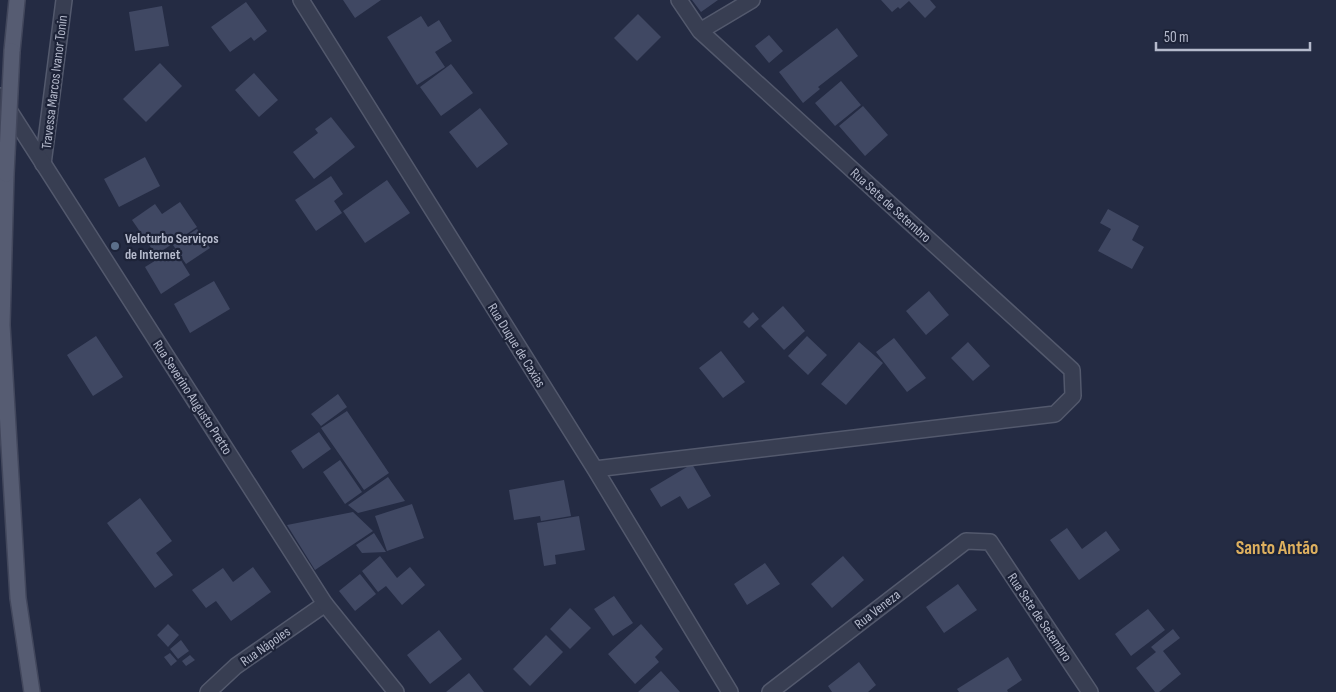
<svg xmlns="http://www.w3.org/2000/svg" width="1336" height="692" font-family="'Sofia Sans Condensed',sans-serif">
<rect width="100%" height="100%" fill="#242b43"/>
<path fill="#404863" d="M343,0h38l-26,18z
M692,0h26l-17,12z
M881,0h49l6,7 -11,11 -16,-17 -9,8 -2,-2 -6,5z
M246,2l21,29 -13,10 -3,-4 -21,15 -19,-25z
M162,6l7,40 -34,5 -6,-39z
M638,14l23,23 -24,24 -23,-23z
M421,16l7,11 11,-7 13,21 -17,11 10,15 -28,18 -30,-48z
M837,28l21,28 -40,31 2,2 -17,14 -24,-31z
M769,35l14,16 -14,12 -14,-17z
M160,63l22,23 -36,36 -23,-23z
M451,64l22,29 -32,23 -21,-29z
M254,73l24,27 -19,17 -24,-27z
M841,81l20,24 -26,21 -20,-23z
M863,106l25,29 -23,21 -26,-30z
M480,108l28,36 -31,24 -28,-36z
M331,117l24,30 -41,32 -21,-27 25,-19 -3,-4z
M145,157l15,29 -41,21 -15,-28z
M331,176l12,18 -9,7 8,12 -26,18 -21,-31z
M387,180l23,33 -45,30 -22,-32z
M180,202l17,25 -41,28 -24,-35 23,-16 7,10z
M1108,209l31,17 -7,14 12,7 -12,22 -34,-18 13,-22 -11,-6z
M197,229l13,19 -24,16 -13,-19z
M174,249l16,26 -29,19 -16,-27z
M214,281l16,28 -40,24 -16,-29z
M929,291l20,24 -23,20 -20,-24z
M783,306l22,25 -21,19 -23,-24z
M753,312l6,7 -10,9 -6,-6z
M96,336l27,41 -30,19 -26,-41z
M807,336l20,19 -19,20 -20,-19z
M894,338l32,40 -19,14 -31,-40z
M859,342l24,21 -37,42 -25,-21z
M968,342l22,24 -17,15 -22,-23z
M721,351l24,31 -22,16 -24,-30z
M338,394l9,13 -26,19 -10,-12z
M347,411l42,62 -25,17 -43,-62z
M319,432l12,17 -28,20 -12,-18z
M340,460l22,32 -17,12 -22,-32z
M692,464l19,32 -23,13 -8,-13 -19,11 -11,-18z
M388,477l17,24 -47,12 -10,-8z
M564,480l7,36 -30,5 -1,-5 -26,4 -5,-30z
M140,498l32,43 -16,12 17,22 -18,13 -48,-65z
M412,504l12,34 -37,13 -12,-35z
M353,512l20,19 -58,39 -28,-45z
M579,516l6,34 -30,5 1,9 -12,2 -7,-43z
M1067,528l15,21 24,-18 14,19 -41,30 -29,-40z
M374,533l12,19 -24,1 -6,-8z
M380,556l17,22 13,-11 15,18 -23,20 -16,-19 -8,6 -16,-21z
M843,556l21,24 -32,28 -21,-24z
M765,563l15,21 -33,21 -13,-21z
M253,567l18,25 -40,29 -15,-20 -10,7 -14,-18 31,-22 10,14z
M360,574l16,20 -21,17 -16,-20z
M958,584l19,26 -33,23 -18,-26z
M614,596l19,27 -20,13 -19,-27z
M570,608l21,20 -21,21 -20,-20z
M1148,609l17,21 -34,26 -16,-22z
M168,624l11,11 -11,12 -11,-12z
M641,624l22,25 -8,8 4,5 -24,22 -27,-30z
M1173,629l7,9 -17,13 18,23 -22,18h-4l-19,-24 20,-16 -5,-5z
M439,630l23,29 -32,25 -23,-29z
M546,635l17,17 -33,34 -17,-17z
M181,640l8,11 -11,8 -8,-10z
M170,653l7,8 -6,5 -7,-9z
M190,655l5,5 -9,6 -4,-5z
M1008,657l14,23 -15,10 1,2h-49l-2,-3z
M859,662l17,23 -8,7h-36l-4,-6z
M661,671l19,21h-42z
M469,673l15,19h-38z"/>
<g fill="none" stroke-linecap="round" stroke-linejoin="round">
<g stroke="#53596d" stroke-width="18">
<path id="minor" d="M301,0l294,469 135,223
M700,31l52,-31
M43,164l21,-164
M595,469l460,-55 18,-18 -1,-26 -372,-339 -21,-31
M208,692l28,-26 89,-62
M770,692l196,-151 24,1 100,150"/>
</g>
<g stroke="#53596d" stroke-width="18">
<path id="tertiary" d="M0,96l325,508 71,88"/>
</g>
<g stroke="#42475c" stroke-width="18">
<path id="primary" d="M12,51l5,-51
M6,174l-4,151 16,273 14,94"/>
</g>
<use href="#minor" stroke="#383e52" stroke-width="15"/>
<use href="#tertiary" stroke="#383e52" stroke-width="15"/>
<use href="#primary" stroke="#565c72" stroke-width="15"/>
<g stroke="#42475c" stroke-width="18" stroke-linecap="butt">
<path id="primary-bridge" d="M6,174l6,-123"/>
</g>
<use href="#primary-bridge" stroke="#565c72" stroke-width="15"/>
</g>
<circle fill="#5c6f8a" stroke="#1d2338" stroke-width="2" cx="115" cy="246" r="5"/>
<g text-anchor="middle" stroke-width="4.5" stroke-linejoin="round" paint-order="stroke">
<g font-size="14" fill="#b5bacc" stroke="#1d2338">
<text transform="translate(54 82) rotate(-83)" y="5">Travessa Marcos Ivanor Tonin</text>
<text transform="translate(891 205) rotate(42)" y="5">Rua Sete de Setembro</text>
<text transform="translate(517 345) rotate(58)" y="5">Rua Duque de Caxias</text>
<text transform="translate(193 397) rotate(57)" y="5">Rua Severino Augusto Pretto</text>
<text transform="translate(877 609) rotate(-38)" y="5">Rua Veneza</text>
<text transform="translate(1040 617) rotate(56)" y="5">Rua Sete de Setembro</text>
<text transform="translate(265 646) rotate(-35)" y="5">Rua Nápoles</text>
</g>
<g font-size="14" font-weight="bold" fill="#b5bacc" stroke="#1d2338" text-anchor="start">
<text x="125" y="243">Veloturbo Serviços<tspan x="125" dy="16">de Internet</tspan></text>
</g>
<g font-size="19" font-weight="bold" fill="#deb05f" stroke="#1d2338">
<text x="1277" y="554">Santo Antão</text>
</g>
</g>
<path d="M1156 42v8h154v-8" fill="none" stroke="#b5bacc" stroke-width="2.5"/>
<text x="1164" y="42" font-size="15" fill="#b5bacc" stroke="#1d2338" stroke-width="4" paint-order="stroke">50 m</text>
</svg>
